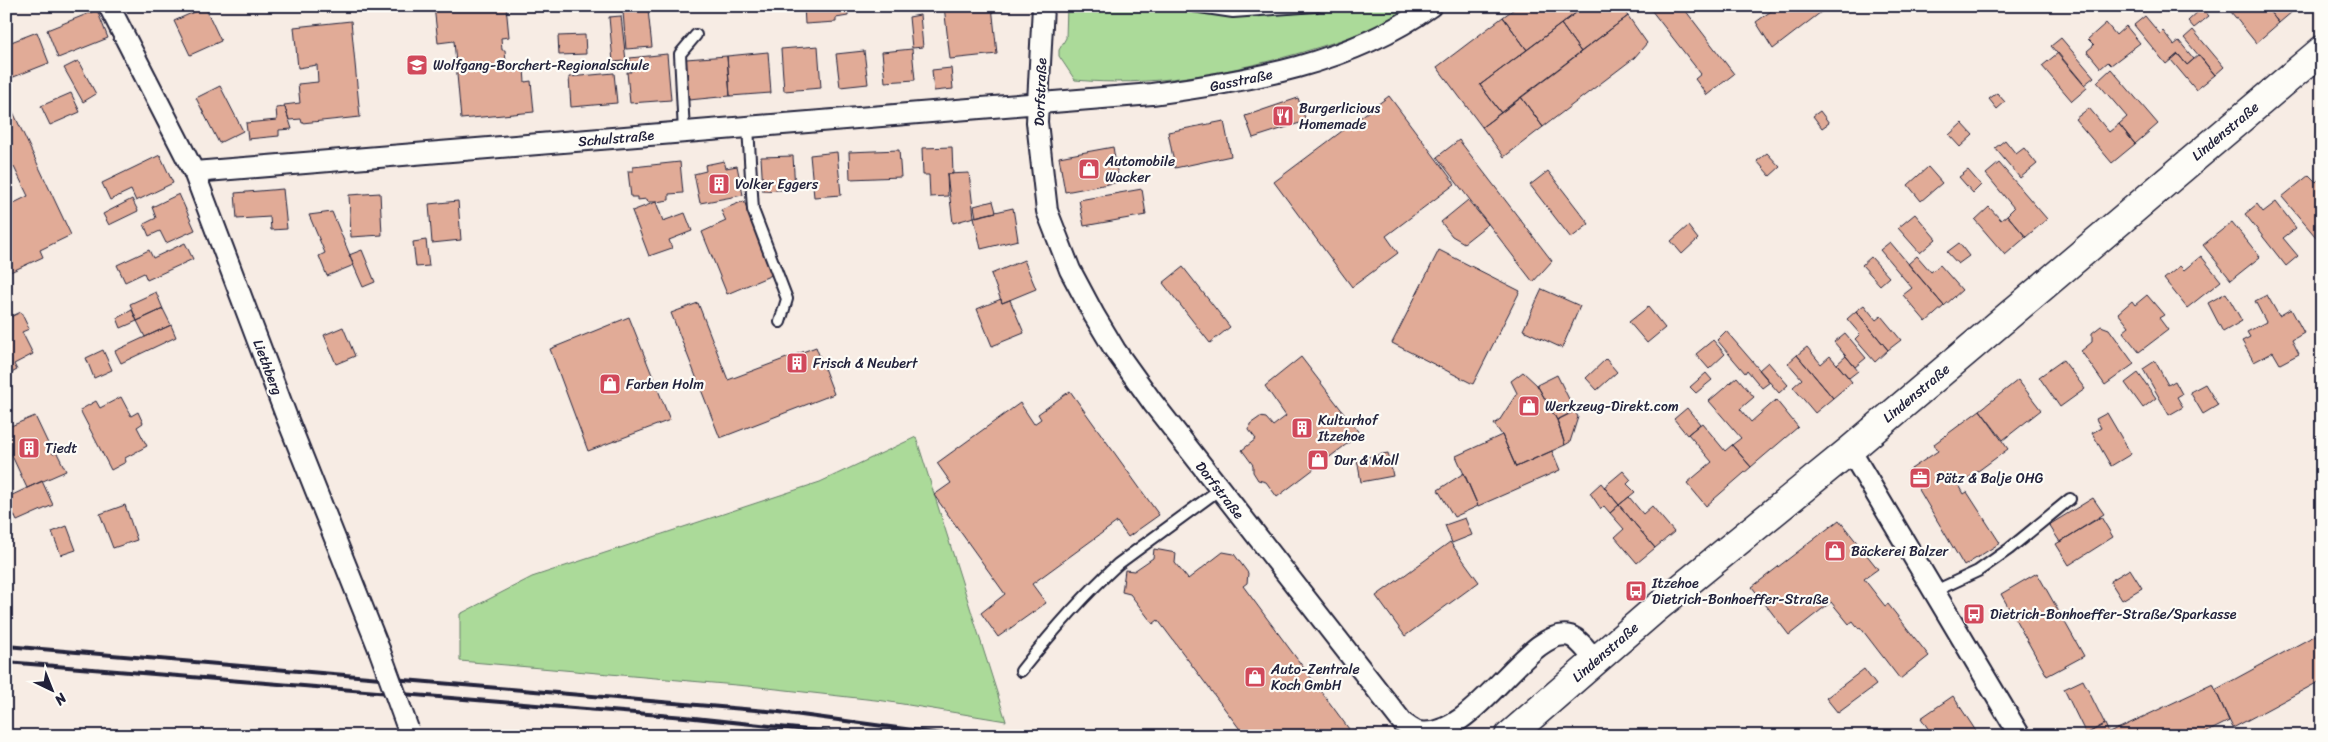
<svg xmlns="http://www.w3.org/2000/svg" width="2328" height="742" font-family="Sriracha,sans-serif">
<rect width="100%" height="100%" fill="#f7ece4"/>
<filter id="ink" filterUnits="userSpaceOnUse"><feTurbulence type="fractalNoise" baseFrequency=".02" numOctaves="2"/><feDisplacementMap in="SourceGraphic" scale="10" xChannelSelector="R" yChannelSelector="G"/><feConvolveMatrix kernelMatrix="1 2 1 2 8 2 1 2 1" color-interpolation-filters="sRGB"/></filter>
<g filter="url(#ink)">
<path fill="#abda99" stroke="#667e6a" d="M1067,6h110l43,9 30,1 41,-2 59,-8h62c-36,24 -75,36 -116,48 -72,20 -147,33 -221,26l-16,-24v-6l7,-12z
M916,437l90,284 -122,-20 -125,-14 -299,-26v-47l72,-37 288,-95z"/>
<path fill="#e1ab97" stroke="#22223b" d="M434,6h72l3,31 -8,1 1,12h3l1,13h5l1,7 12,-1 1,13 6,-1 3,31 -73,7 -7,-78 -16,2z
M804,6h44v10l-12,2v4l-31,2z
M944,6h48l5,48 -47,5z
M1518,6h67l-58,44 -24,-33z
M1585,6h35l8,10 -47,36 -20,-28z
M1648,6h34l52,68 -27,21 -12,-16 6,-5z
M1778,6h51l-56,43 -17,-27z
M2228,6h23l3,4 5,-4h6l14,17 -23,20 -29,-36z
M2265,6h34l-20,17z
M205,7l16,34 -31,14 -16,-34z
M2202,8l7,8 -15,12 -6,-7z
M97,10l11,28 -50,20 -11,-28z
M648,10l4,37 -26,2 -3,-37z
M920,15l3,32 -11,1 -3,-31z
M621,16l5,45 -13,1 -4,-45z
M1628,16l19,27 -13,15 -91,69 -22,-30z
M2145,16l15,18 3,-3 11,14 5,-4 15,18 -7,6 -9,-11 -12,10 -32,-39z
M1503,17l24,33 -47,35 21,28 -19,14 -45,-60z
M351,21l9,96 -58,6 -1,-4 -12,1 -5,-15 16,-2 -2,-19 20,-2 -1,-17 -19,3 -4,-41z
M2106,23l10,12 10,-9 14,17 -29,22 -3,-3 -7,6 -14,-17 7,-6 -6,-6z
M1561,24l20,28 -80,61 -21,-28z
M2193,30l31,37 -9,8 -31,-37z
M37,32l12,31 -43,17v-36z
M585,35l1,19 -27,1 -1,-19z
M2061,38l33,39 -10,8 -33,-39z
M818,46l3,42 -37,3 -3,-42z
M912,49l3,31 -30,2 -3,-30z
M864,51l4,33 -28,3 -4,-33z
M768,52l3,41 -41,3 -3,-40z
M2058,53l29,35 -15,13 -30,-35z
M667,54l4,46 -41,3 -3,-31h4l-1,-14z
M2178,54l9,11 12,-10 16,20 -19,15 -25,-30z
M727,56l3,40 -41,4 -3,-41z
M78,61l18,33 -13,8 -19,-34z
M951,68l2,21 -19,2 -2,-21z
M2111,69l47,55 -23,20 -16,-20 8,-7 -30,-35z
M614,73l3,30 -46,4 -2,-30z
M220,86l23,45 -24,12 -23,-45z
M71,93l9,19 -30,13 -9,-19z
M1997,93l8,9 -8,7 -8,-10z
M1389,96l66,88 -69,52 12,17 -46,34 -78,-105z
M6,97l65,138 -31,15 3,7 -37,17v-67l22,-11 -14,-29 -3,2 -5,-10z
M1521,97l22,30 -39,30 -22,-30z
M1298,98l8,23 -53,17 -8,-22z
M285,107l7,22 -13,1v6l-31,3 -2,-16 31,-3 -1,-12z
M2089,108l20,24 10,-8 16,20 -23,19 -37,-44z
M1820,111l9,12 -7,5 -9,-12z
M1224,121l7,35 -56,12 -7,-36z
M1962,123l11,12 -13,12 -11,-12z
M1459,140l93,121 -19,21 -96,-125z
M2005,140l11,14 8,-6 13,16 -17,14 -25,-30z
M952,147l1,27h-6l1,22 -18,1 -1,-22h-6l-1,-27z
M1113,147l6,35 -54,10 -6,-35z
M899,150l2,27 -51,2 -1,-27z
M837,152l4,43 -27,2 -4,-42z
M1767,153l13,14 -10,9 -13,-15z
M160,155l13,28 -37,18 -5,-11 -21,10 -8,-17z
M793,156l2,33 -32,2 -2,-34z
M724,161l2,7 11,-2 6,29 -43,8 -6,-29 12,-3 -1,-6z
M680,162l3,31 -14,1v6l-13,2h-8l-1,-3 -10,1v-3h-6l-3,-26h5v-4z
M1999,163l48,56 -21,18 -19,-22 7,-7 -28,-34z
M1928,167l14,16 -21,18 -13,-16z
M1968,170l13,15 -8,8 -14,-16z
M1548,171l41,53 -18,14 -41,-53z
M969,173l5,44 -21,6 -6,-49z
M2309,175l7,7 3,-3 3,3 -1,61 -39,-46z
M283,189l4,40 -16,1 -1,-13 -33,2 -2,-26z
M1142,189l4,26 -62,11 -5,-26z
M380,193l2,42 -31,2 -2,-42z
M179,194l16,36 -29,13 -6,-12 -11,5 -5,-12 12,-6 -4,-11z
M132,199l6,12 -29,14 -6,-11z
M1468,200l20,24 -24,19 -12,-7 -11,-14z
M458,201l3,39 -29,3 -3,-39z
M744,201l23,56 -2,1 7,17 -45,19 -25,-62 24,-11 -5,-11z
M993,201l3,11 -20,5 -2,-11z
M656,202l7,19 22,-8 7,18 -23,9 3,8 -23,8 -17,-45z
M2276,202l20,26 -13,10 15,18 -12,10 -41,-52 12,-10 6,8z
M1989,207l12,13 6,-5 19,22 -21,18 -30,-35z
M1013,208l5,32 -37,9 -7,-32z
M332,212l22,53 -27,11 -8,-20 6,-3 -16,-38z
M1915,214l21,25 -16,14 -22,-25z
M2232,222l28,35 -29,23 -28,-35z
M1688,226l10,13 -16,15 -11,-13z
M426,240l3,26 -13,1 -3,-25z
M1890,242l54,64 -18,16 -23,-27 9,-7 -32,-38z
M185,243l8,16 -46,21 -3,-7 -19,9 -8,-17 32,-15 4,8z
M1959,243l10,13 -11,8 -11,-12z
M362,250l13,32 -12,5 -14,-32z
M1439,250l81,41 -47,93 -81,-41z
M1917,256l14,16 9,-7 22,25 -18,16 -36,-42z
M2201,256l20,25 -34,27 -23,-29 16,-13 4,4z
M1871,257l18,20 -9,8 -18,-20z
M1024,260l12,29 -34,14 -11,-29z
M1183,267l47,60 -20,16 -47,-60z
M1542,289l38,17 -18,42 -39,-18z
M156,292l7,17 -26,12 -7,-17z
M2226,293l16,28 -19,11 -15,-29z
M2147,295l17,20 -5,3 9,12 -29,22 -16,-20 6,-5 -11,-14 14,-12 3,4z
M2267,295l12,21 12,-7 13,24 -12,7 7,14 -19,10 -7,-12 -19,10 -12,-21 8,-4 -3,-5 19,-10 -11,-21z
M1001,299l1,4 8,-3 14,33 -32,13 -15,-37z
M698,303l30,77 88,-33 18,47 -114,44 -49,-125z
M1864,305l12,15 5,-4 20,24 -13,10 -32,-39z
M1648,307l17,21 -18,15 -18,-21z
M163,309l8,16 -26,12 -8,-16z
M132,310l5,11 -16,7 -4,-10z
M1856,311l32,39 -13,12 -20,-23 5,-5 -13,-15z
M21,312l8,17 -7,3 11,22 -19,10 3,6 -11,6v-57z
M629,317l41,103 -82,31 -38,-102z
M171,325l5,12 -55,26 -6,-12z
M2101,326l8,3 25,35 -29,21 -24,-34 11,-9v-9z
M343,327l12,29 -19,8 -12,-29z
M1726,331l44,51 -8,6 -15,-18 -2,3 -28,-33z
M1845,333l21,25 -11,9 -21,-25z
M1713,340l12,14 -16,15 -13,-15z
M1807,347l14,17 9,-8 22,26 -19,16 -36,-43z
M103,350l9,20 -18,8 -8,-20z
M1797,355l36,43 -18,15 -22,-26 9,-8 -14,-16z
M1846,356l12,15 -9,7 -12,-14z
M1301,357l59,77 -83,63 -11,-15 -8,-2 -5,-8v-7l-11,-15 14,-11 -7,-9 1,-6 10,-7 6,1 7,8 13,-10 -21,-30z
M1606,359l11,13 -20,18 -11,-12z
M2063,360l22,29 -25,18 -21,-30z
M2155,361l13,24 7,-4 7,13 -5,3 6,10 -14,8 -26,-46z
M1768,362l20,23 -9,8 -20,-23z
M1523,372l14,13 20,35 8,25 -49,22 -14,-32 -8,-11 5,-3 18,-28 -6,-12z
M1706,373l6,7 -16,13 -6,-6z
M2138,373l18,25 -13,10 -18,-25z
M1557,375l18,36 -18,9 -20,-35z
M1737,377l17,20 -14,12 11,13 25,-22 22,27 -47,40 -19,-22 9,-7 -32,-37z
M2018,380l23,30 -38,30 -23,-30z
M2205,384l13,21 -15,9 -13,-22z
M1070,391l89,124 -31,22 -11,-15 -85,62 14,19 -48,34 -17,-24 24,-19 -71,-99 17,-12 -14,-20 83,-60 14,21 7,-5 -3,-5z
M121,397l10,19 7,-4 5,11 -6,4 10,19 -22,12 1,4 -15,8 -31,-60 16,-9 4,7z
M1687,408l13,16 -13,11 -13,-16z
M1980,410l28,39 -49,36 5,9 3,-2 33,51 -36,23 -56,-95 30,-20 -4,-7z
M1575,411l3,6 -8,25 -5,3 -8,-25z
M2107,413l24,41 -20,12 -19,-33 9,-5 -5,-9z
M35,416l18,38 4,-1 9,18 -39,17 -21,-45v-15z
M1702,423l23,28 7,-6 19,22 -45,39 -19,-23 25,-21 -24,-28z
M1502,435l14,32 36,-16 8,19 -82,36 -22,-50z
M1388,453l5,23 -32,6 -4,-23z
M1623,471l8,9 -4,4 8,8 -16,13 -15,-18z
M1464,473l14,33 -24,11 -16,-27z
M42,481l11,24 -36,16 -11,-23z
M1601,483l18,22 -9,8 -6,-7 -3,3 -11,-16z
M1629,497l14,17 9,-8 22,26 -19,16 -36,-43z
M2093,498l11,16 -44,28 -11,-17z
M125,505l12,35 -24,8 -13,-34z
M1619,505l36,43 -18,15 -22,-26 9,-8 -14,-16z
M2101,517l12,20 -44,28 -13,-21z
M1465,518l7,17 -20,8 -7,-18z
M1839,520l39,49 -14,10 21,27 3,-2 41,52 -29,23 -40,-52 -1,2 -6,-8 -4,3 -18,-22 -42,33 -37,-48z
M67,526l9,24 -15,5 -9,-23z
M1450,542l29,40 -74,54 -29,-40z
M1154,549l22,4 -1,10 13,16 35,-27 11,2 14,19 -1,10 -4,3 106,143 -10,7h-94l-87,-116 -5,4 -23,-30 -8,-2 3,-22 9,1 19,-13z
M2130,569l12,19 -20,12 -12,-19z
M2037,573l47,83 -37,20 -46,-82z
M2316,635l6,10v35l-89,48 -18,-38z
M1864,669l12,16 -38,28 -12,-15z
M2083,680l22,44 -19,10 -22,-45z
M2213,684l16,37 -30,15h-111l-2,-2 19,-10 4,9z
M1953,696l19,29 7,11h-46l-12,-18z"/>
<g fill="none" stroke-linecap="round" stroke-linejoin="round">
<g stroke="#22223b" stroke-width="14">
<path id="service" d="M1193,6l40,6 83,-6
M748,127l5,83 34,89 -7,23
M684,132l-4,-78 16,-19
M1935,591l43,-20 31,-22 61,-50
M1021,671c30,-38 61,-74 97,-107l102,-75"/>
</g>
<g stroke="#22223b" stroke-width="24">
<path id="minor" d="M109,6l85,166 93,246 92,231
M1043,6l-6,116 10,89 23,59 24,45 21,35 38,53 250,320c5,3 11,8 16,9 54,10 111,-108 151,-96 9,3 19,17 25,24
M194,172l958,-78c97,-13 198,-30 279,-88
M1850,450l170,286"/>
</g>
<g stroke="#22223b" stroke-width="31">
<path id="primary" d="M1509,736l145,-126 196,-160 472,-400"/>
</g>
<use href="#service" stroke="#fdfcf7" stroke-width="10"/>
<use href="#minor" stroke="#fdfcf7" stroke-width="20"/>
<use href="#primary" stroke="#fdfcf7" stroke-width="28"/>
<path stroke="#22223b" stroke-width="4" d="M6,646l773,66 178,24
M6,662l679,55 178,19"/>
<g stroke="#22223b" stroke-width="24" stroke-linecap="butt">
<path id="minor-bridge" d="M379,649l29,80"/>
</g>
<use href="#minor-bridge" stroke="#fdfcf7" stroke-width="20"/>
</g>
</g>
<defs>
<g id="school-square" transform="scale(1.125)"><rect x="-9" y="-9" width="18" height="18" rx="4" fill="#d1495b" stroke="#fdfcf7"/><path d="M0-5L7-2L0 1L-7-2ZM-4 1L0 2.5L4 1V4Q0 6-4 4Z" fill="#fff"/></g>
<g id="restaurant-square" transform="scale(1.125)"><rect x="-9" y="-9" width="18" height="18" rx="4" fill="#d1495b" stroke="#fdfcf7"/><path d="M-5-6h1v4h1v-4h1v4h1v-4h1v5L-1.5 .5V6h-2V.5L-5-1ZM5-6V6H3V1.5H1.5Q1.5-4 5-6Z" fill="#fff"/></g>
<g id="shop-square" transform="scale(1.125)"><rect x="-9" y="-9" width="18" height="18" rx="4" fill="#d1495b" stroke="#fdfcf7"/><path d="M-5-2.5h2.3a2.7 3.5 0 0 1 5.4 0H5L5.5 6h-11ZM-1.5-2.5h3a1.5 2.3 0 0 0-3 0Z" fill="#fff"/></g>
<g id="building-square" transform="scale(1.125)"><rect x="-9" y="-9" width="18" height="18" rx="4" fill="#d1495b" stroke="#fdfcf7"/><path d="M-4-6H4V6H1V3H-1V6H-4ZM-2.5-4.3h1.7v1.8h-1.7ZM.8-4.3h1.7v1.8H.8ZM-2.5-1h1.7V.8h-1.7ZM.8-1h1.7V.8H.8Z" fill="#fff"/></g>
<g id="office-square" transform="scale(1.125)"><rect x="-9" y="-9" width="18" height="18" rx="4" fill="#d1495b" stroke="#fdfcf7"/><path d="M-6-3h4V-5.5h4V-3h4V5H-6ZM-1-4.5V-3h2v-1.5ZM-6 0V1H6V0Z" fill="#fff"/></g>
<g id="bus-square" transform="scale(1.125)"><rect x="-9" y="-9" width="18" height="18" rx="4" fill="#d1495b" stroke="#fdfcf7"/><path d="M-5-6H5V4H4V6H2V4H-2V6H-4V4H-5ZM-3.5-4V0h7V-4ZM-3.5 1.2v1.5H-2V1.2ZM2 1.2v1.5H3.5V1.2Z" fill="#fff"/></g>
</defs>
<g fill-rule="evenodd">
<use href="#school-square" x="417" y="65"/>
<use href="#restaurant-square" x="1283" y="116"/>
<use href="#shop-square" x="1089" y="169"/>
<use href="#building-square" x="719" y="184"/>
<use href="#building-square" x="797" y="363"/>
<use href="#shop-square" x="610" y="384"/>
<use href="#shop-square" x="1529" y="406"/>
<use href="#building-square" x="1302" y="428"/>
<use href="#building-square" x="29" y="448"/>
<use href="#shop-square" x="1318" y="460"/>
<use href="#office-square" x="1920" y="478"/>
<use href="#shop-square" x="1835" y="551"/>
<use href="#bus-square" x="1636" y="591"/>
<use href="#bus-square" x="1974" y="614"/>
<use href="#shop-square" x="1255" y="677"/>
</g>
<g text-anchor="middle" stroke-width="4.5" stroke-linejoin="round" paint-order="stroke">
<g font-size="14" fill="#22223b" stroke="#fdfcf7" text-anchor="start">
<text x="433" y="70">Wolfgang-Borchert-Regionalschule</text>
<text x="1299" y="113">Burgerlicious<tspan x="1299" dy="16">Homemade</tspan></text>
<text x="1105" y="166">Automobile<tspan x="1105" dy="16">Wacker</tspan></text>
<text x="735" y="189">Volker Eggers</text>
<text x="813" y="368">Frisch &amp; Neubert</text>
<text x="626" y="389">Farben Holm</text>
<text x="1545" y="411">Werkzeug-Direkt.com</text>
<text x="1318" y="425">Kulturhof<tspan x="1318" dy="16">Itzehoe</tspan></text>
<text x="45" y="453">Tiedt</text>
<text x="1334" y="465">Dur &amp; Moll</text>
<text x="1936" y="483">Pätz &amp; Balje OHG</text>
<text x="1851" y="556">Bäckerei Balzer</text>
<text x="1652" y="588">Itzehoe<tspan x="1652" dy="16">Dietrich-Bonhoeffer-Straße</tspan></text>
<text x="1990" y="619">Dietrich-Bonhoeffer-Straße/Sparkasse</text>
<text x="1271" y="674">Auto-Zentrale<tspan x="1271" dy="16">Koch GmbH</tspan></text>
</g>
<g font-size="14" fill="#22223b" stroke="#fdfcf7">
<text transform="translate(1241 80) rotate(-12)" y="5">Gasstraße</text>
<text transform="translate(1040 92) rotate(-88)" y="5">Dorfstraße</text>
<text transform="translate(2225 131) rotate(-40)" y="5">Lindenstraße</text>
<text transform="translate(616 138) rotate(-5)" y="5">Schulstraße</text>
<text transform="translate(268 367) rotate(69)" y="5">Liethberg</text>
<text transform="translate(1916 393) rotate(-40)" y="5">Lindenstraße</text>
<text transform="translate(1220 490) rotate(52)" y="5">Dorfstraße</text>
<text transform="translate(1605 652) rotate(-41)" y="5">Lindenstraße</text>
</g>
</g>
<rect width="2328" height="742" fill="none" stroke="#fdfcf7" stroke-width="25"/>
<rect x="12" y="12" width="2303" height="717" fill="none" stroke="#22223b" stroke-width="2" filter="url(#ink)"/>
<g transform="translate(52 690) rotate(137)" stroke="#fdfcf7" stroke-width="4" paint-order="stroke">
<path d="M0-4L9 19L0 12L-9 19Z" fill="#22223b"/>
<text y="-8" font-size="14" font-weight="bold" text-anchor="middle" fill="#22223b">N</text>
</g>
</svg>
